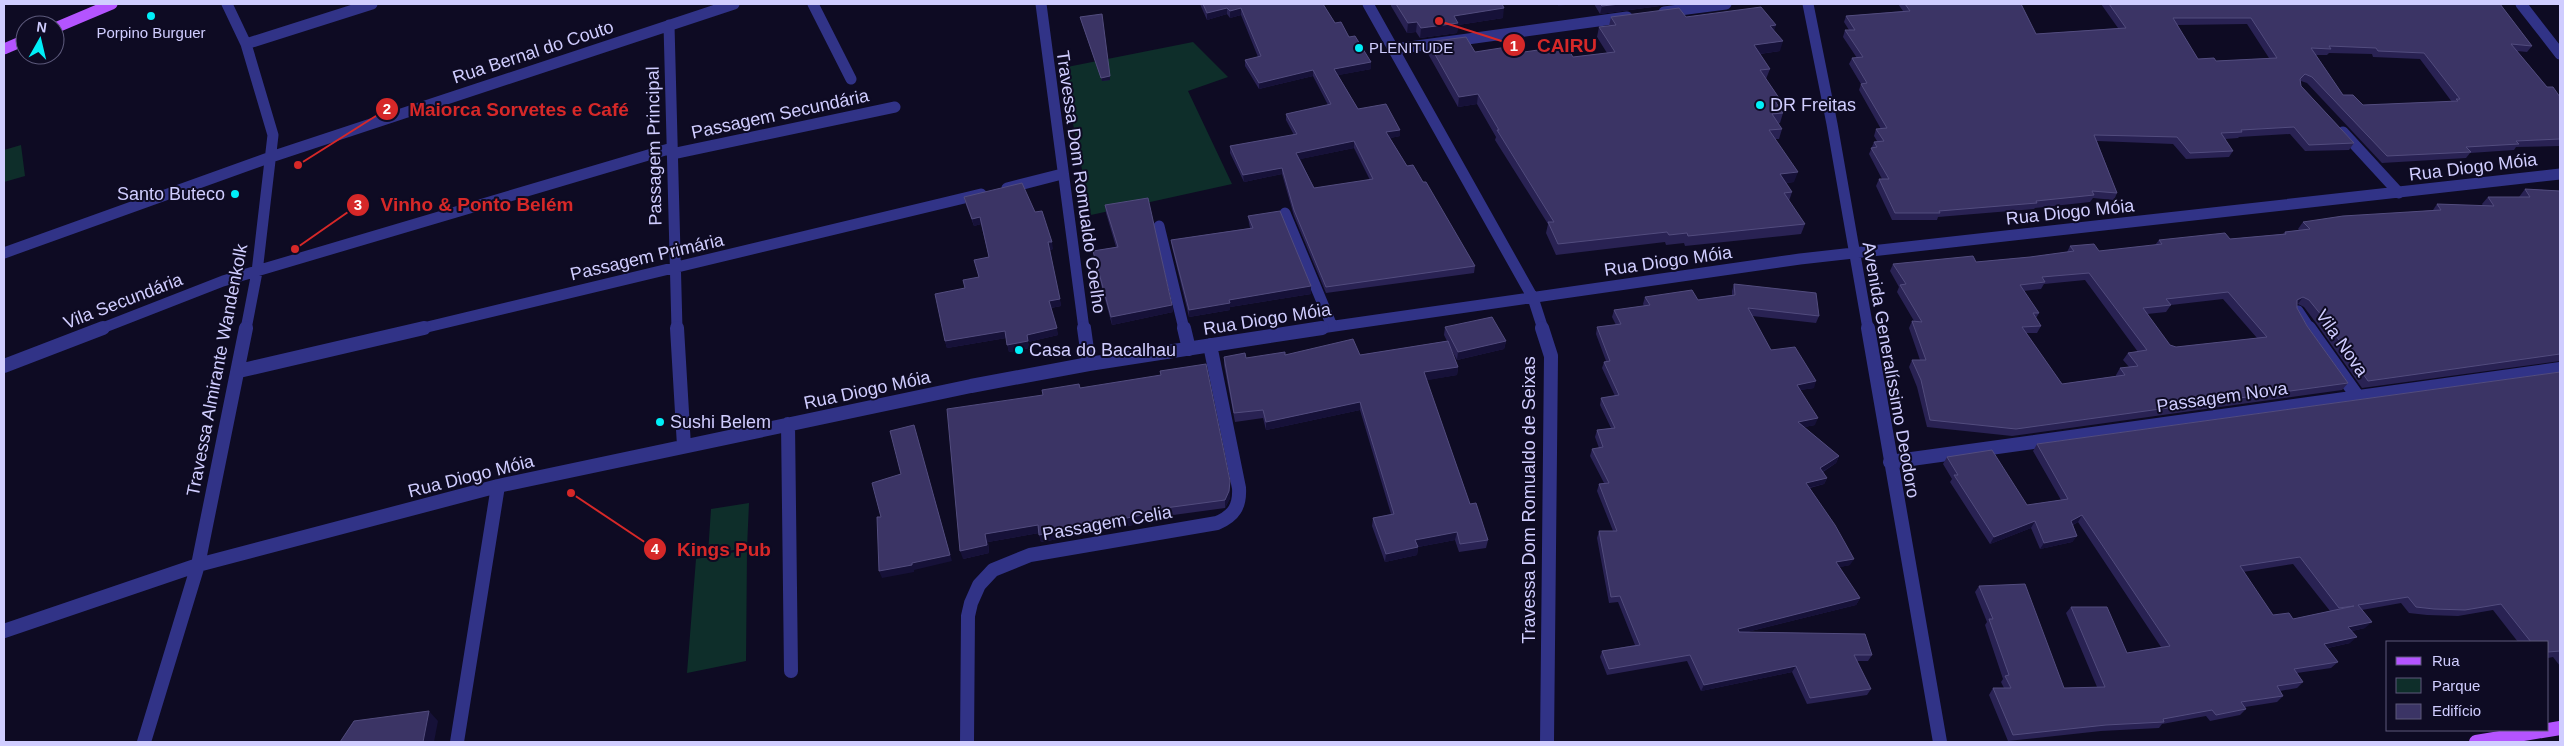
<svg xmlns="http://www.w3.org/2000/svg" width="2564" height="746" font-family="Helvetica,sans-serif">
<rect width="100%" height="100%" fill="#0e0b23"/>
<path fill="#0e2e2a" d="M1193,42l35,35 -40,14 44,93 -141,31 -29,-147z
M21,145l4,31 -21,6v-32z
M749,503l-2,45 -39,6 3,-45z
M747,550l-1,111 -59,12 9,-114z"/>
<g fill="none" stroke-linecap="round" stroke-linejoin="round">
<path stroke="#313387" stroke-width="11" d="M227,4l19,40 27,91 -16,137 -11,57
M813,4l38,75
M1041,4l43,325
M1368,4l165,294 10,31
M1808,4l24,120 36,205
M2521,4l39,50
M1664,12l62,-8
M669,25l8,304
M246,44l126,-40
M1395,49l232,-32
M2343,132l56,61
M672,154l223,-47
M1007,188l55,-14
M1285,213l47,113
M1159,226l25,103
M4,253l267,-96 463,-153
M2298,311l12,18
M100,329l123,-48 449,-133
M419,329l562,-135
M1314,329l486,-70 760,-85"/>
<path stroke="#313387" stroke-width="14" d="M677,328l7,118
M1084,328l5,36
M1184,328l5,21
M1542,328l9,28 -4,386
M1868,328l72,414
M2309,328l48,68
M4,366l99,-38
M239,371l185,-43
M788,424l3,247
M1890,462l670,-93
M4,631l194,-66 300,-79 473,-100 118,-22 233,-36
M144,742l54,-177 48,-237
M457,742l41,-256
M967,742l1,-126 3,-13 8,-18 14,-15 37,-15 187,-32c17,-7 23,-17 22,-35l-29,-143"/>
<path stroke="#b454ff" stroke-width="11" d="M55,28l57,-24
M4,49l21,-9"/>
<path stroke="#b454ff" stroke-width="14" d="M2476,742l84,-14"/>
</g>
<path fill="#292253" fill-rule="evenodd" d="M1200,4h123l12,19 36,39v7l-33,6 20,34 42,21v6l-10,2 17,28 16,16 52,84 -1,7 -148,20 -32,-77 -12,-42 -38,8 -14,-29v-7l64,-11 -8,-15v-6l42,-9 -15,-29 -54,13 -14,-23v-6l13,-3 -17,-42 -11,3 -3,-4 -20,6zM1354,148l16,32 -56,8 -14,-29z
M1391,4h111l1,14 -45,7 -1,8 -37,5 -4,-6 -9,1 -16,-27z
M1594,4h73v1l-67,9z
M1898,4h123l15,30 82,-6 -17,-24h399l32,42 -5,6 -10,-1 30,36 13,10v49l-44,1 -2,3 -44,3 -4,5 -84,5 -75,-80 -6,-2 -1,1 1,4 53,57 -5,7 -44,1 -15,-17 -51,3 -1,1 -13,1 8,12 -4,6 -43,2 -13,-15 -76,-3 20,52 -3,7 -21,-2 -3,4 -55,6 -1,1 -96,8 -1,3h-45l-16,-34 3,-7h3l-13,-25 5,-12 3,-1 -3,-5 2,-7h5l-22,-39 2,-6 -12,-20 3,-6h5l-14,-21 2,-7h4l-5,-8 2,-6 57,-5zM2247,24l22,34 -53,3 -18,-2 -21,-34zM2329,53l43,1 1,3 47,2 32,43 -89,3 -20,-10 -27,-40h11z
M1080,17l30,63 -8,1 -21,-60z
M1611,17h75l88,14 6,20 -20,3 10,15 -4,10 13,19 -2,6 6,9 -3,10h-2l4,6 -3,10h-4l19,43 -8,1 6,9 -3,9 16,23 -4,10 -116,12 -1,-3 -18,2 -1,-3 -109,13 -10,-22 2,-9 -53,-84 1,-3 -19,-33 -19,3 -31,-55 1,-10 47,10h49l49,5 34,-4 -10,-16 2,-10 10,-1z
M2525,189l35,2v170l-198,27 -46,-65 -12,-16 -6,-3h-1v4l10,18 41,57 -6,7 -330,46 -85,-9 -10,-40 -8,-20 3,-7h8l-11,-32 3,-7h2l-17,-29 2,-5 -9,-16 3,-7 83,-2 54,-5 37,-5 3,-6 29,5 56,-6 4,-5 71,-1 53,-5 2,-2 14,-2 -1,-1 5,-7 130,-12 4,-6 46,2 -1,-2 6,-7h31zM2085,280l53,72 -10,1 -5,7 6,7 -9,1 -4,7v1l-54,8 -36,-51h11l4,-7 -5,-8 3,-5 -15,-22 17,-2 3,-5zM2223,299l34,39 -81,9 -6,-2 -23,-31 19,-2 5,-7z
M964,197l71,15 18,37 -3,1 11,56 -10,2 7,27 -30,7 1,6 -20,4 -3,-14 -59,10 -2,-7 20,-53 14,-11 -5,-17 15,-3 -8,-33 -7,2 -8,-21z
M1105,205l67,100 1,7 -61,13 -18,-66 -1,-8 23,-4 -10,-34z
M1248,216l63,78 -81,13v3l-41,7 -17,-70 -1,-7 79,-12 -1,-5z
M1734,284l85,32 -3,7 -64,-7 19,34 43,38 -14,2 15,35 -11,2 35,29 -3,7 -13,9 4,6 -3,6 -14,4 40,77 -11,2 21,31 -4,7 -109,27 125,23 -4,6h-11l14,28 -4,6 -60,9 -15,-32 -91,19 -14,-30 -80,14 -7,-18 2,-6 33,-6 -17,-43 -9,1 -12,-65 2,-7h14l-16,-40 2,-7 5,-1 -14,-27 2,-7 7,-1 -4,-11 2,-7 14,-2 -11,-23 1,-7 14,-2 -13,-28 2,-6 2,-1 -10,-27 1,-7 19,-2 -4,-8 2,-7 30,-4 -1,-2 2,-7 53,3 34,-5v-4z
M1445,327l61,14 -2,8 -47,11 -7,-13 8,20 -1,8 -31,5 44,124 18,36 -2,8 -27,4 -4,-12 -37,7 -1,8 -32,7 -13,-36 1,-8 18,-4 -31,-104 -94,20 -3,-12 -28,4 -11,-57v-8l22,1 39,-3h75l87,-14 -3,-6z
M2560,372v294l-7,-9 -5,1v-16h-30l-25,-32 -35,6 -31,-1 -18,-2 -8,-10 -39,7 3,18 -13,3 -2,12 -22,5 10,14 -7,6 -34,5 6,9 -6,6 -17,3 3,5 -6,6 -32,5 1,2 -6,6 -30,6 -4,-5 -44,8 -3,4 -58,3 -93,10 -19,-46 4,-7h11l-3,-6 2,-3 -18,-54 2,-3 -12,-30 4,-6 85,102 33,-1 -31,-74 5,-6 56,46 34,-6 -83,-125 -5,3 4,11 -5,6 -32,7 -9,-21 -41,16 -40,-62 2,-3 -9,-15 4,-7 80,48 34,-5 -28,-49 4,-7zM2293,564l37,47 -37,8 -20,-4 -30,-43z
M1080,388l150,101v9l-5,10 -59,8v2l-57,12 -68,12 -2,-9 -51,9 1,11 -26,6z"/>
<path fill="#161138" d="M1558,4h15l-15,2z
M1620,4h47v1l-67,9 2,-8z
M1227,8v6l-20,6v-7z
M1241,8v7l-11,3v-7z
M1504,8l-1,10 -45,7 -1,8 -37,5 1,-10 33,-12z
M1417,22l-1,10 -9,1 1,-10z
M1776,25l-3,10 -3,-9z
M1783,41l-3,10 -29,4 3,-10z
M1371,62v7l-37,7v-7z
M1313,70v6l-54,13v-6z
M1110,76v4l-8,1 -1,-3z
M1478,94l-1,10 -19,3 1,-10z
M1400,130v6l-14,3v-7z
M1354,141v7l-58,12v-7z
M1282,168v6l-38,8 -1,-7z
M1798,172l-4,10 -18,2 4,-10z
M980,217l1,7 -7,2 -2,-7z
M1048,242h4l1,7 -4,1z
M1311,286v8l-81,13v3l-41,7v-7l40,-10z
M2303,297l-5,7 -6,3 5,-7z
M1060,299l1,7 -11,2 -1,-7z
M1172,305l1,7 -61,13 -1,-8z
M1057,328l1,7 -30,7 1,6 -20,4 -2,-7 20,-10z
M1005,331l1,7 -59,10 -2,-7z
M1506,341l-2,8 -47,11 1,-8z
M1458,367l-1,8 -34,6 1,-9z
M1816,381l-2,7 -20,3 3,-6z
M1360,402v8l-94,20v-8z
M1818,418l-3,7 -20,4 3,-7z
M914,425l38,136 -38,9v2l-32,6 -3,-7z
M1839,456l-3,7 -19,12 3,-7z
M1827,478l-3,6 -21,5 3,-6z
M1230,481v17l-5,10v-8z
M1165,510l1,8 -57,12 -68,12 -2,-7z
M2082,515l-4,7 -12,6 5,-7z
M2035,521l-4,7 -41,16 4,-7z
M1038,525l1,8 -51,9 1,11 -26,6 -3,-8 25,-17z
M1457,532l-2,8 -37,7 -1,8 -32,7 1,-8 29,-14z
M2077,536l-5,6 -32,7 4,-6z
M1854,559l-4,6 -18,4 4,-7z
M1860,598l-4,7 -121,30 3,-6z
M2372,622l-7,6 -23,5 6,-6z
M2357,637l-7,6 -32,7 6,-6z
M1796,666l-4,6 -91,19 3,-6z
M429,711l9,10 -4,21h-11z"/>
<path fill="#3b3465" stroke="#524c7e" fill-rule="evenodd" d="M1203,4h120l12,19 6,-1 8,15 6,-1 16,26 -37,7 24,40 28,-5 14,26 -14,2 21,34 6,-1 10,17h3l49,84 -149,21 -32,-77 -12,-42 -39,7 -13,-29 67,-12 -11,-20 45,-10 -18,-34 -54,13 -14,-23 16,-4 -20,-48 -11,3 -3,-3 -20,5zM1354,141l19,38 -59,9 -18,-35z
M1396,4h106l2,4 -50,8 4,7 -37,5 -4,-6 -9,1z
M1600,4h20l-18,2z
M1905,4h116l15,30 90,-6 -17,-24h391l32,42 -21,-2 36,43h6l7,10v42l-44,2 3,3 -53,3 5,5 -84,4 -75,-79 -7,-3 -5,5 1,7 53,57 -45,2 -15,-18 -53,3 1,2 -21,1 12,18 -43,2 -13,-16 -83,-2 23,58 -25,-2 2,4 -58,6 1,2 -98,8 1,2h-45l-16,-34h10l-18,-31 6,-1 -3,-5 10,-1 -8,-12 11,-1 -26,-44 6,-1 -15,-25 11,-1 -18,-27h10l-9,-14 64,-5zM2173,18h78l26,40 -61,3 -2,-3 -16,1zM2329,46l47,2 2,3 46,2 36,46h-4l2,2 -95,4 -10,-10h-10l-32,-47 20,1z
M1761,7l15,18 -6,1 13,15 -29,4 16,24 -10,1 19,28h-6l10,15 -11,1 10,15 -13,1 29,42 -18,2 12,18 -8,1 21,31 -117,12 -1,-3 -18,2 -2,-3 -109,12 -10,-22h6l-57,-92h2l-21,-36 -19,3 -31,-55 38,-5 9,15 45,-7 4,7 42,-6 7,11 42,-5 -16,-25 17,-2 -5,-8 68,-9 7,9z
M1102,14l8,62 -9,2 -21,-61z
M1022,183l13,29 7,-1 10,31h-4l12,57 -11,2 8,27 -30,7 1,6 -21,4 -2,-14 -60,10 -10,-47 30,-6 -2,-8 16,-3 -5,-17 15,-3 -9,-40 -8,2 -8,-22z
M2525,189l35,2v163l-192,27 -46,-65 -13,-16 -6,-3 -6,3v8l10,18 41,57 -332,46 -86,-9 -9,-40 -9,-20h14l-14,-39 10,1 -22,-37 6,-1 -13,-20 80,-8 3,6 54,-5 44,-6 -4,-5 24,-2 5,7 63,-7 -3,-4 66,-7 5,6 56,-5 -1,-2 25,-3 -7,-7 40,-6 98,-6 -4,-6 57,2 -6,-9h42zM2089,273l58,77 -19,3 10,13 -18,2 5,7 -63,9 -40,-57 19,-1 -8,-13h6l-19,-28 25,-3 -3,-5zM2228,292l39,45 -91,10 -6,-2 -27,-37 28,-3 -5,-6z
M1148,198l24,107 -61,12 -18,-66 25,-4 -13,-42z
M1280,211l31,75 -82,14 1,3 -41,7 -18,-70 82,-12 -5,-12z
M1734,284l82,9 3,23 -71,-8 23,42 24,-3 21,34 -19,4 21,33 -20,4 41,34 -19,12 7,10 -21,5 29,42 19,34 -18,3 24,36 -122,31 1,3 126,2 7,21h-18l17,34 -61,9 -14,-32 -92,19 -14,-30 -81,14 -7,-18 38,-6 -20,-49 -9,1 -12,-66h18l-18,-47 10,-1 -17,-34 11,-2 -6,-17 18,-2 -14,-30 18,-3 -15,-33 6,-1 -13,-34 24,-3 -7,-14 36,-5 -5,-8 47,-7 6,10 37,-5z
M1492,317l14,24 -48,11 -13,-25z
M1353,339l7,16 88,-14 10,26 -34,5 46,132 6,-1 12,37 -28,4 -3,-12 -42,8 3,7 -32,7 -13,-36 21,-4 -34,-112 -94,20 -3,-12 -29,3 -10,-56 21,-4 1,5 39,-6v3z
M1206,364l24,117 -1,10 -4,9 -60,8v2l-57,12 -69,13 -1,-10 -53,9 2,11 -27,6 -13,-142 96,-14 -1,-5 37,-6 1,4 81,-13 -1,-4z
M2560,372v279l-12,1v-10h-17l-30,-38 -36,6 -31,-1 -18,-2 -8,-10 -50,8 14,17 -24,5 9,10 -33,7 14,18 -44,7 9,13 -26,4 6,10 -42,6 5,7 -30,6 -4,-5 -49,9 1,3 -58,3 -93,10 -20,-47h18l-6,-12 4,-1 -20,-56h4l-14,-33 46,-2 39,104 41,-1 -34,-80h36l20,46 43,-7 -88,-131 -11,6 6,15 -33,7 -9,-22 -41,16 -40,-62h4l-11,-18 45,-7 35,55 41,-6 -31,-55zM2300,557l39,51 15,-2 -61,13 -4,-6 -16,2 -33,-49z
M914,425l36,130 -38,8v2l-33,6 -2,-54h4l-9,-34 29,-9 -11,-43z
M429,711l-6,31h-83l14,-21z"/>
<g fill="#00eff8" stroke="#0e0b23" stroke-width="2">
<circle cx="151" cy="16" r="5"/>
<circle cx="1359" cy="48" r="5"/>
<circle cx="1760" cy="105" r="5"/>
<circle cx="235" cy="194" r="5"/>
<circle cx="1019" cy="350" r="5"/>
<circle cx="660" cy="422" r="5"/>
</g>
<g text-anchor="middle" stroke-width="4" stroke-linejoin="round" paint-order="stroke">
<g font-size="15" fill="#d0cdff" stroke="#0e0b23">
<text x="151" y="38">Porpino Burguer</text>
<text x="1369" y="53" text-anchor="start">PLENITUDE</text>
</g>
<g font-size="18" fill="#d0cdff" stroke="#0e0b23">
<text transform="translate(533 52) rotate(-18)" y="6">Rua Bernal do Couto</text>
<text transform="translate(780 114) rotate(-12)" y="6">Passagem Secundária</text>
<text transform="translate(654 146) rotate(-91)" y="6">Passagem Principal</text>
<text transform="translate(2473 167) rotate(-7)" y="6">Rua Diogo Móia</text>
<text transform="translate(1081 182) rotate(82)" y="6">Travessa Dom Romualdo Coelho</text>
<text transform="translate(2070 212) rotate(-6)" y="6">Rua Diogo Móia</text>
<text transform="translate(647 257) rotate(-13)" y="6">Passagem Primária</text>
<text transform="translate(1668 261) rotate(-8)" y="6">Rua Diogo Móia</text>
<text transform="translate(123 301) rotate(-21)" y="6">Vila Secundária</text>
<text transform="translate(1267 319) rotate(-9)" y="6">Rua Diogo Móia</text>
<text transform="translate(2342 343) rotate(55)" y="6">Vila Nova</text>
<text transform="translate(217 370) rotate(-79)" y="6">Travessa Almirante Wandenkolk</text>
<text transform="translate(1891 370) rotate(80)" y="6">Avenida Generalíssimo Deodoro</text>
<text transform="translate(867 390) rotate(-12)" y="6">Rua Diogo Móia</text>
<text transform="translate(2222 397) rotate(-8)" y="6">Passagem Nova</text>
<text transform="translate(471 476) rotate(-14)" y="6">Rua Diogo Móia</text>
<text transform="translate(1529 500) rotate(-90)" y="6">Travessa Dom Romualdo de Seixas</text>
<text transform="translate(1107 523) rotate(-10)" y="6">Passagem Celia</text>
</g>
<g font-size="18" fill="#d0cdff" stroke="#0e0b23" text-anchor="start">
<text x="1770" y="111">DR Freitas</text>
<text x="225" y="200" text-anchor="end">Santo Buteco</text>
<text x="1029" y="356">Casa do Bacalhau</text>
<text x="670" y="428">Sushi Belem</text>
</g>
</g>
<path fill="none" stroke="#d62828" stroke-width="2" d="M1439 21L1514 45M298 165L387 109M295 249L358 205M571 493L655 549"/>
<g fill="#d62828" stroke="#0e0b23" stroke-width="2">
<circle cx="1439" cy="21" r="5"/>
<circle cx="298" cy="165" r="5"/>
<circle cx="295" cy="249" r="5"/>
<circle cx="571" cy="493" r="5"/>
<circle cx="1514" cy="45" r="12"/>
<circle cx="387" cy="109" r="12"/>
<circle cx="358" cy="205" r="12"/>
<circle cx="655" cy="549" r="12"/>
</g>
<g font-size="15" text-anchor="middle" font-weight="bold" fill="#fff">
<text x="1514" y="51">1</text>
<text x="387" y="114">2</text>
<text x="358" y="210">3</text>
<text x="655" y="554">4</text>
</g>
<g font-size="19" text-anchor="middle" font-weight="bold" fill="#d62828" stroke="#0e0b23" stroke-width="4" stroke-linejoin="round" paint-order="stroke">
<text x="1567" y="52">CAIRU</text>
<text x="519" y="116">Maiorca Sorvetes e Café</text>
<text x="477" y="211">Vinho &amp; Ponto Belém</text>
<text x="724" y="556">Kings Pub</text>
</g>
<rect width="2564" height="746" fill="none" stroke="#d0cdff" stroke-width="10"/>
<rect x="2386" y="641" width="162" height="90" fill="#0e0b23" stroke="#5c597b"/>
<rect x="2396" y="657" width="25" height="8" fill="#b454ff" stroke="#5c597b"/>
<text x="2432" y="666" font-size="15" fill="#d0cdff">Rua</text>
<rect x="2396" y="678" width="25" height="15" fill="#0e2e2a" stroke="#5c597b"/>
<text x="2432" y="691" font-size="15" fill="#d0cdff">Parque</text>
<rect x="2396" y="704" width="25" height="15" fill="#3b3465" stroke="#5c597b"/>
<text x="2432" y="716" font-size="15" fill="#d0cdff">Edifício</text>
<g transform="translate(40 40) rotate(8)"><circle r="24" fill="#0e0b23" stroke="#5c597b"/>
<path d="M0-4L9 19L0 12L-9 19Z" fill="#00eff8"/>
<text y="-8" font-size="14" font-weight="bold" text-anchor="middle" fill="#d0cdff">N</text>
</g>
</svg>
